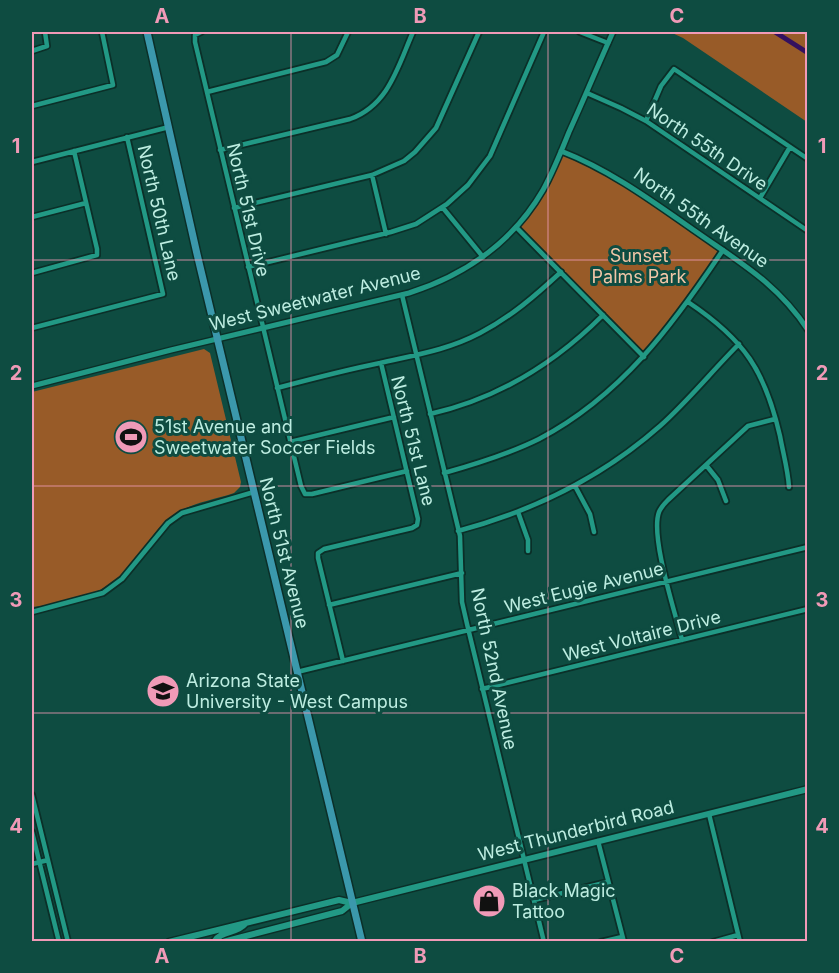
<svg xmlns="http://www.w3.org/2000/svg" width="839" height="973" font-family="Inter,sans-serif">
<rect width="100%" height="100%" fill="#0e4c41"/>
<path fill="#985b28" d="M670,32h137v90l-124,-84z
M561,151l46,22 116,77 -79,107 -128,-130 14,-17z
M204,349l6,4 31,129 -1,5 -6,6c-23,8 -48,10 -67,27 -14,12 -22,29 -34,43 -24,31 -64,41 -101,44v-215z"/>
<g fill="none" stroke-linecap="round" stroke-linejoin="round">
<path stroke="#34105f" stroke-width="5" d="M775,32l33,21"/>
<g stroke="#0b2f28" stroke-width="8">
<path id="minor" d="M201,32l-6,3v7l106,444 4,8h7l95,-23
M580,32l28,11
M32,51l15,-5 -2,-14
M207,92l119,-30 11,-7 11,-23
M587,93l34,15 25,13 162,110
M32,106l81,-21 -11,-53
M646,121l15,-35 13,-17 134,90
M220,150l130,-31c39,-14 48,-53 63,-87
M32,162l137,-35
M372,175l14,59
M760,198l30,-51
M234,208l138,-33 32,-14 11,-9 21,-24 43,-96
M443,208l40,49
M32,217l54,-14
M516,227l128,130
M248,267l143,-35 25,-8 31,-20 21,-19 22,-29 54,-124
M32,273l65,-18v-6l-23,-98
M402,295l58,241 2,66 5,22 77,318
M688,302c57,38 77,69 92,134 3,17 8,34 9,51
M32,328l131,-34 -36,-157
M277,388c34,-9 68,-18 103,-25 35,-8 68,-13 100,-30 31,-16 56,-38 81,-61
M430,414c67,-15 125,-51 173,-99
M290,442l104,-25
M706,465l12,15 8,21
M444,473c32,-9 65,-19 95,-34 82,-43 134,-114 184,-189
M575,486l15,28 4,18
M518,512l10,28v11
M458,531c75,-20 143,-53 202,-105 28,-25 52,-55 79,-82
M329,605l133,-32
M32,612l71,-19 19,-14 46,-56 14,-10 72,-21
M682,640c-7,-28 -32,-104 -23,-128 2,-5 5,-8 9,-12l80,-74 27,-7
M343,661l-25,-103v-5l6,-4 88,-21 5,-3 1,-6 -37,-156
M297,672l511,-125
M482,689l326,-80
M32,795l36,147
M709,814l31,128
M32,832l27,110
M598,841l26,101
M32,864l16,-4
M534,900l74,-18
M601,942l21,-5
M713,942l25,-7"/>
</g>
<g stroke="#0b2f28" stroke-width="8">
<path id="tertiary" d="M561,151c49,19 91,50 134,80 44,31 82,52 113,99
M32,386l139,-36 238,-57c56,-18 104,-51 134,-103 10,-18 18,-38 26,-58 15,-33 29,-67 44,-100"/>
</g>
<g stroke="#0b2f28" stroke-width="9">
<path id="secondary" d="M169,942l170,-42 13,3
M214,942c7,-12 23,-8 31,-18
M223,942l119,-31 10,-8 456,-114"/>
</g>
<g stroke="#0b2f28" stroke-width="10">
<path id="primary" d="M147,32l50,222 165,688"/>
</g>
<use href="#minor" stroke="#229985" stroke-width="4.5"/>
<use href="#tertiary" stroke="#229985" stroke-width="5"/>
<use href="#secondary" stroke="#229985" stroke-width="6"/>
<use href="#primary" stroke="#3b98ac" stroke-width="7"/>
</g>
<path fill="none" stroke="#f09ab7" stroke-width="1.5" stroke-opacity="0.55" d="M291,32v910M548,32v910M32,260h776M32,486h776M32,713h776"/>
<defs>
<g id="stadium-disc" transform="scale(1.725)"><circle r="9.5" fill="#f09ab7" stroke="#0e4c41"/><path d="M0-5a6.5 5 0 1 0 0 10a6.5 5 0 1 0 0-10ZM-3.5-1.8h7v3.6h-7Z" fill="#111"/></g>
<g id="university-disc" transform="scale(1.725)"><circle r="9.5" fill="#f09ab7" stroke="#0e4c41"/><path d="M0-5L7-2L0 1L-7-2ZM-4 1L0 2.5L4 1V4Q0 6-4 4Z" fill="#111"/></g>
<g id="shop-disc" transform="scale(1.725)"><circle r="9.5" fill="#f09ab7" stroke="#0e4c41"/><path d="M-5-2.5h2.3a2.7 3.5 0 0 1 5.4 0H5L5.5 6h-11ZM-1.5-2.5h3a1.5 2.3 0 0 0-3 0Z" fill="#111"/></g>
</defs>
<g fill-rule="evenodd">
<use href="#stadium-disc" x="131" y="437"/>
<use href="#university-disc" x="163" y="691"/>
<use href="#shop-disc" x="489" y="901"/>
</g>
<g text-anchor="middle" stroke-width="6" stroke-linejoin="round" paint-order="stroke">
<g font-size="18" fill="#bdede1" stroke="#0e4c41">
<text transform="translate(707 147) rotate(34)" y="6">North 55th Drive</text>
<text transform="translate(248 210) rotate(77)" y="6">North 51st Drive</text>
<text transform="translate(159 213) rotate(77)" y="6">North 50th Lane</text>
<text transform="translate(701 218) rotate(35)" y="6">North 55th Avenue</text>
<text transform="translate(315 299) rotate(-14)" y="6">West Sweetwater Avenue</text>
<text transform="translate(413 441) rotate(76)" y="6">North 51st Lane</text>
<text transform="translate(284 553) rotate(76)" y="6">North 51st Avenue</text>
<text transform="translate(584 588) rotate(-14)" y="6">West Eugie Avenue</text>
<text transform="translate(642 636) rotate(-14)" y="6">West Voltaire Drive</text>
<text transform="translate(494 669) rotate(78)" y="6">North 52nd Avenue</text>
<text transform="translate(576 831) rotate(-14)" y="6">West Thunderbird Road</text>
</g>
<g font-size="18" fill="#f1c6a7" stroke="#0e4c41">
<text x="639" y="262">Sunset<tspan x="639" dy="21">Palms Park</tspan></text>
</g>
<g font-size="18" fill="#bdede1" stroke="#0e4c41" text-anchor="start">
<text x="154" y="433">51st Avenue and<tspan x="154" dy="21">Sweetwater Soccer Fields</tspan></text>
<text x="186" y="687">Arizona State<tspan x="186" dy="21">University - West Campus</tspan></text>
<text x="512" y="897">Black Magic<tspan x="512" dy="21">Tattoo</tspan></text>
</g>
</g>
<rect width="839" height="973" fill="none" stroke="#0e4c41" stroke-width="66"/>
<rect x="33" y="33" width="773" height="907" fill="none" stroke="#f09ab7" stroke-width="2"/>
<g font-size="20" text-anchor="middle" font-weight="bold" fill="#f09ab7">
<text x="162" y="23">A</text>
<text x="420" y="23">B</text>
<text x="677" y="23">C</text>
<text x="16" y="153">1</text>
<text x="822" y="153">1</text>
<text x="16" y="380">2</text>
<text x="822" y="380">2</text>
<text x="16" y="607">3</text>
<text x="822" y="607">3</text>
<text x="16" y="833">4</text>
<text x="822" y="833">4</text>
<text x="162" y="963">A</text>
<text x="420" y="963">B</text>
<text x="677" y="963">C</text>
</g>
</svg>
